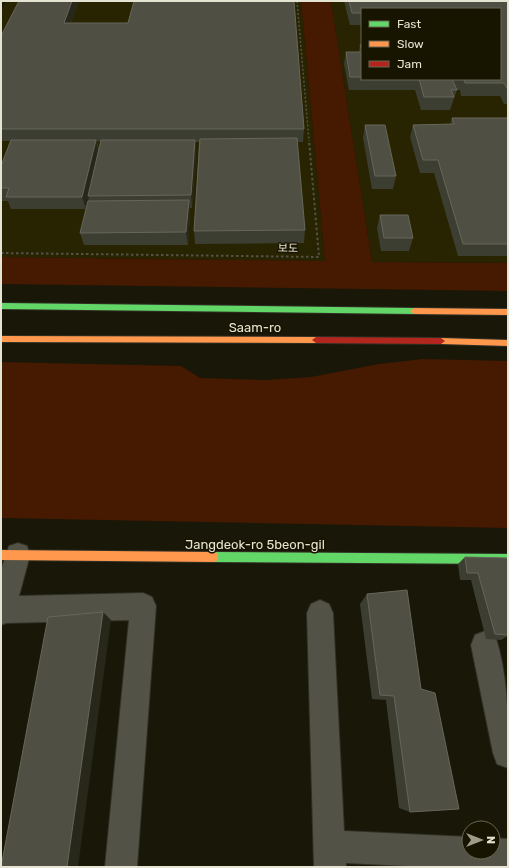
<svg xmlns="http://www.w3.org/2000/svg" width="509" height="868" font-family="Rubik,'Noto Sans KR',sans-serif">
<rect width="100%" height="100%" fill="#191708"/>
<path fill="#282401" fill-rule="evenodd" d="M6,1h295l24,260 -324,-4v-247z
M331,1h177v262l-136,-1zM362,9h138v70h-138z"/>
<path fill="#461901" d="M301,1h30l41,261 136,1v28l-507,-7v-27l324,4z
M423,359l85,2v167l-507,-10v-156l180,4 19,12 65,2 46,-3 68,-13z"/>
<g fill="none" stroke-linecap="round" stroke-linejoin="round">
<g stroke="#313026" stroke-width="2">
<path id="street" d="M18,543l9,3 3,9 -11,41 124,-3 9,4 4,9 -19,261h-32l24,-247 -123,3 -5,2v-55l8,-24z
M320,600l9,4 4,9 11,218 125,6v15h24v-14l15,1v28h-81l-81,-4v4h-32l-7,-254 4,-9z
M485,631l10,4c14,42 13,88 13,133l-11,-4 -4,-11 -22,-108 4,-10z"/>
</g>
<g stroke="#313026" stroke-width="2">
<path id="fast" d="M1,303l413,5 4,3 -4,3 -413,-5z
M213,552l295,2v10l-295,-2 -4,-1 -1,-4 1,-4z"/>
</g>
<g stroke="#313026" stroke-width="2">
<path id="slow" d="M414,308l94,1v6l-94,-1 -4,-3z
M1,336l315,1 4,3 -4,3 -315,-1z
M441,338l67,2v6l-67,-2 -4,-3z
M1,550l212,2 4,1 1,4 -1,4 -4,1 -212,-2z"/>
</g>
<g stroke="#313026" stroke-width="2">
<path id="jam" d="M316,337l125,1 4,3 -4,3 -125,-1 -4,-3z"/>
</g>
<path stroke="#545248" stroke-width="1.5" stroke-dasharray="2 2" stroke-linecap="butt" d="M297,1l12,140"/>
<path stroke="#545248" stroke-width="2" stroke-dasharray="2.5 2.5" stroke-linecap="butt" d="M1,253l318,4 -10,-117"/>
<use href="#street" fill="#535246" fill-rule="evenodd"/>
<use href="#fast" fill="#63d668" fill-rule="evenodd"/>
<use href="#slow" fill="#ff974d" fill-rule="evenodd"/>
<use href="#jam" fill="#b3261e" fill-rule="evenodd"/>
</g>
<path fill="#3d3e32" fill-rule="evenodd" d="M79,1l-8,22 233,106 -1,13h-6l8,88 -1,13 -109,1 -1,-13 5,-89h-4l1,10 -4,56h-2v5l-2,32h-104l-4,-12 6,-24h-75l-3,-8h-7v-35l9,-25h-9v-105zM97,141l4,1 -2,8z
M344,1h164v103h-4l-4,-8h-39l-1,-6h-3l-7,20h-29l-6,-20h-66l-5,-26 2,-12h13l1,-7h2v34h138v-70h-138v16h-12z
M452,118h56v138h-50l-24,-83h-14l-10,-36 3,-12 37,-1z
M365,125l31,51 -3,13h-21l-9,-51z
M380,215l33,23 -4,13h-28l-4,-23z
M465,557l43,1v78l-7,4 -15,-1 -15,-59h-11l-2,-16z
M407,590l3,222 -11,-4 -13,-108 -14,-1 -12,-95 7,-10z"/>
<path fill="#27271a" d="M72,1h7l-12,34 -3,-12z
M96,140l3,13 -11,43 1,1 -3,12 -4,-12z
M195,140l1,12 -4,56 -1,-13z
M189,200l1,13 -2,32 -2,-13z
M103,612l8,8 -33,247h-11z"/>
<path fill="#4f5043" stroke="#66675a" d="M19,1h53l-8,22h64l6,-22h160l10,128h-303v-93z
M349,1h159v89l-4,-7h-39l-1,-4h36v-70h-138v4h-10z
M360,45h2v6z
M346,52h16v25h-12z
M419,79h33l5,11h-6l3,7h-30z
M452,118h56v126h-45l-25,-84h-15l-10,-35 41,-1z
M365,125h20l11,51h-21z
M297,138l8,92 -111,1 6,-92z
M11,140h85l-14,57h-76l3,-9h-8v-22z
M101,140h94l-4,55 -103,1z
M189,200l-3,32 -106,1 8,-32z
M380,215h28l5,23h-29z
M465,557l43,1v77l-13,-1 -17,-61h-11z
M407,590l14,99 14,4 24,116 -49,3 -16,-116 -14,-1 -13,-101z
M103,612l-36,255h-66l47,-250z"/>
<g text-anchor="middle" stroke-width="3" stroke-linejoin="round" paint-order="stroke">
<g font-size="11" fill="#e5e3d2" stroke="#171400">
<text transform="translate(288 248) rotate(1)" y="4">보도</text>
</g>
<g font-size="13" fill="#e5e3d2" stroke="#171400">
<text x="255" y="332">Saam-ro</text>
<text x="255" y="549">Jangdeok-ro 5beon-gil</text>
</g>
</g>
<rect width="509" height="868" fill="none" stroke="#e5e3d2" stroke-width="4"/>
<rect x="361" y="8" width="140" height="72" fill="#171400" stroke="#696754"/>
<rect x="369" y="21" width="20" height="6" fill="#63d668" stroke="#696754"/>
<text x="397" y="28" font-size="12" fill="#e5e3d2">Fast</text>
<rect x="369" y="41" width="20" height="6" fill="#ff974d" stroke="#696754"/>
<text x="397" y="48" font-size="12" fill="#e5e3d2">Slow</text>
<rect x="369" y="61" width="20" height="6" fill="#b3261e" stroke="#696754"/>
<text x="397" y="68" font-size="12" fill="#e5e3d2">Jam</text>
<g transform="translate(481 840) rotate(90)"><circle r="19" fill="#171400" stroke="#696754"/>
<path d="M0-3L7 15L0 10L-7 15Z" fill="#9e9c8b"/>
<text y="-6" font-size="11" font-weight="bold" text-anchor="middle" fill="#e5e3d2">N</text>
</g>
</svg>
